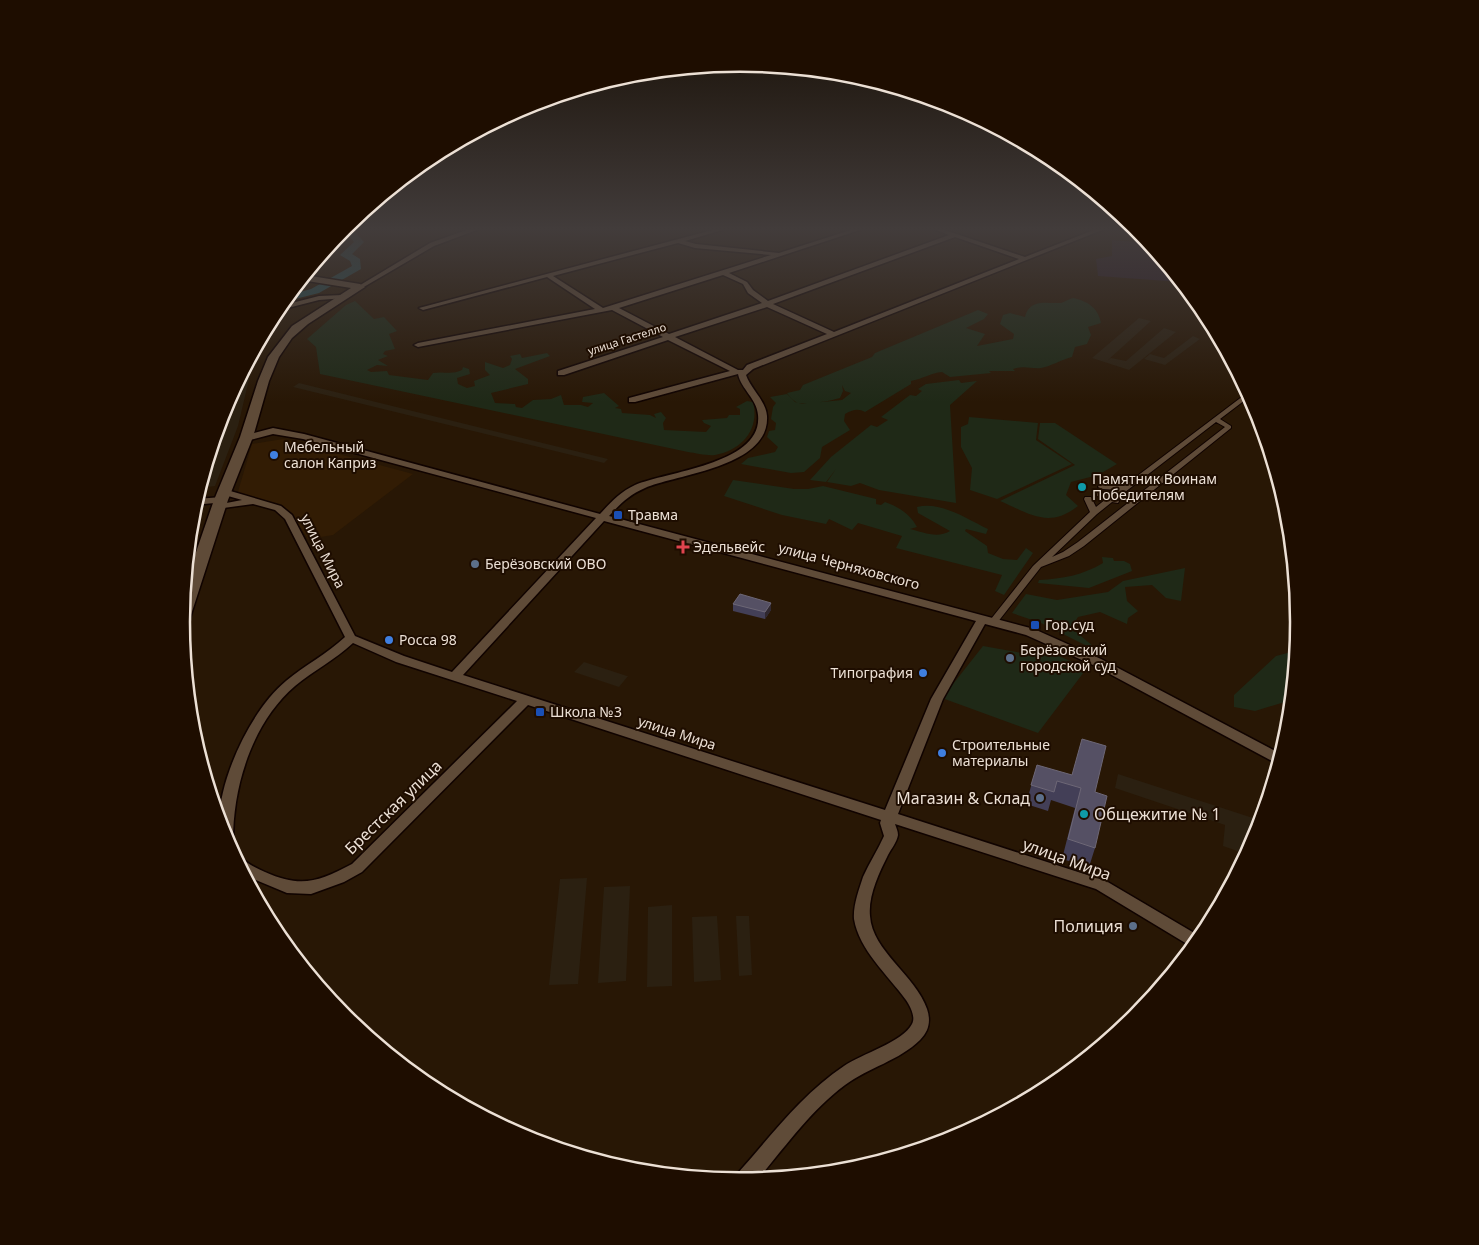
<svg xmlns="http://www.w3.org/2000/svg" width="1479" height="1245" font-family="'Noto Sans',sans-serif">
<rect width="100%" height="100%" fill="#281705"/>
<path fill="#321c04" d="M283,439l130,35 -80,61 -25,4 -15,-23 -11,-9 -24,-9 -21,-3 15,-51z"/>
<path fill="#2b2011" d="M1139,318l12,3 -43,39 3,-2 15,3 38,-33 12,4 -47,38 -37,-12z
M1193,336l7,3 -35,26 -21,-6 6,-5 14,4z
M250,358h4l-16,68 -23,60 -16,2 24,-80z
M299,383l309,76 -4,4 -311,-76z
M584,662l43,14h1l-9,11 -45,-15z
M1118,774l138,45 2,10 -12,25 -23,-8 2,-21 -110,-37z
M587,878l-9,106 -29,1 11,-106z
M630,886l-4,95 -28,2 6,-96z
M672,905v81l-25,1 1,-80z
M717,916l4,64 -27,2 -2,-65z
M736,916h13l3,59 -13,1z"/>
<path fill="#2b1c28" d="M1112,240l35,3 33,39 -82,-6 -2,-17 16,-3z"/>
<path fill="#1f2917" d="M1073,298c14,3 25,9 28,25l-13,4 3,8 -4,9 -12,3 -3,10c-9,2 -23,10 -31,11 -10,1 -17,-3 -28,1l2,2h-26l2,2 -41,4 -8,-5c-11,1 -20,7 -31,9v3l-46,28c-7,-4 -13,-2 -20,2l-1,7 6,9 -28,17 -2,11 -16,14 -13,1 -50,-9 7,-6 27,-6 3,-5 -11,-10 2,-6 6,-1 1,-7 -5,-4 2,-12 3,-4 -6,-6 17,-3 8,8 7,2 40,-4 9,-7 -6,-2 -3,-6 1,6 -3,7c-9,3 -37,8 -44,4 -3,-2 -7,-6 -9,-9l13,-3 3,-5 69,-28 3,-4 103,-43 10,4 -4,5 -18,9 19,6 -8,12 36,-7 1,-5 -14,-10 3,-9 7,-2 15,4c5,-19 22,-13 36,-14 3,-1 8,-4 12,-5z
M355,301l19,18 10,-2 13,14 -8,3 6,15 -10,2 -2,3 5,2 -10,4 10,6 -11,-1 -10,5 4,2 16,-1 2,4 39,5 5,-7c11,-2 19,2 29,-3l1,-3 6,2 1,5 -13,4 1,6 9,4 8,-2 -1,-5 16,-6 -5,-5v-8l18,6 7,-3 2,-6 -2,-3 10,-2 2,4 25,-5 3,3 -35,13 13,10v5l-37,9 4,10 20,1 1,3 6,1 11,-8 18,-1 10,-4 3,10h17l7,2 5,-4 -11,-1 1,-5 21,-4 15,13 -4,2 6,1 1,4 28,2 6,3 -2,-4 7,-2 5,6 -3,5 1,7 42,2 5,-6 -7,-3 -2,-3 25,-2 2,-3h11v-6l-4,-2 11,-6 6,1c7,27 -11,48 -38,53 -8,1 -19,-2 -27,-3l-368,-78 -4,-27 -9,-8 39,-34z
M959,380l2,3 16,-2 -27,24 6,98 -77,-13 -19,-7 -9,3 -24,-4 9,-13 -10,13 -16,-2 21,-23 40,-32 6,2 11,-7 -7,-3 29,-22 6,1 6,-5 -4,-2 8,-5z
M969,417l69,6 -2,17 36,24 -75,35 -27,-9 2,-22 -11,-21v-20l7,-3z
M1040,423h15l62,41 -19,11 -27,7 -5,13 12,11c-29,23 -48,8 -78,-5l75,-36 -37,-26z
M733,480l61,9h14l15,-3 53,13v5l5,1 4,-3c14,5 25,12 32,25l-7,2c13,3 27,10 40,2l-32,-18 -1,-6c24,-6 50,12 71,22l-2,5 -20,-5 -1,2 22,15 1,7 15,6 14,1 9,-12 7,5 -29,42 -9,-4 7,-16 -106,-27 6,-12 -44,-13 -6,7 -23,-11 -3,5 -44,-9 -58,-19z
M1102,557l11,1 1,3h10l6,3 2,7 -43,17 -51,-5 1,-3c23,-1 44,-5 64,-17z
M1185,568l-4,33 -15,-3 -14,-13 -27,2 2,14 11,10 -10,7 -1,6 -27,-12 -22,5 -7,11 22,18 -8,-1 -44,-22 -29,-10 14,-19 31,6 51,-8 15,-11z
M983,646l50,9 9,-6 45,19 -49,65 -96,-35z
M1295,651l-4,49 -36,11 -21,-4v-12l42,-39z"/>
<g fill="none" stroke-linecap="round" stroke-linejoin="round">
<path fill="#264e52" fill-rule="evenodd" d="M343,229l12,3 9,10 -12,12 8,5 1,10 -42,24 -36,9 6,-7 22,-6 41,-23 -2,-5 -10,-6 14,-13 -5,-6 -10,-2z"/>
<g stroke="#100300" stroke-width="2">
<path id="pedestrian" d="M1247,393l2,4 -29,22 11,7v2l-147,118 -15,10 -28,11 -44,56h-6l-1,-2 1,-2 42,-53 57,-54 -6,-13 1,-2h6l5,10 10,-8 -9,-3v-4h6l7,4 8,-6 -16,-1 -4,-2 1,-2 25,1zM1216,422l9,5 -147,115 -15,10 -11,5 45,-43 15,-12 6,1 1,-2 -3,-2z"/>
</g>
<g stroke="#100300" stroke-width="3">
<path id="minor" d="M472,228h10l-48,18 -72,42 -5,-1 73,-44z
M720,228h9l-44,13 11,3 83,9 78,-25h9l-137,45 18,9 6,8 15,11 181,-66 -18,-7h8l86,29 74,-29h8l-354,141 -7,6c5,14 20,26 21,41 3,51 -89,58 -122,72 -16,7 -25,16 -36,28l425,113 67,30 180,95 -3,9 -4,-1 -181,-97 -67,-30 -41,-11 -42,75 -45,115 208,67 95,56 -9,10 -96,-58 -201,-65c1,3 3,7 3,11 -1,7 -7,14 -10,20 -9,18 -20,41 -18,61 2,35 46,60 57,93 4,12 2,22 -7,31 -20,20 -52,28 -75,45 -34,25 -60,62 -87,94l-23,2 2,-7c34,-38 65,-80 107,-108 17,-12 59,-24 68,-42 4,-7 -2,-18 -6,-24 -18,-25 -47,-50 -52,-81 -1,-14 5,-29 9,-42 6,-14 15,-27 21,-41l-4,-13 1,-3 -353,-115 -166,167 -18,10 -33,12 -24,-1 -43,-18 -10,-18 8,1c6,7 15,10 23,14 36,16 53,10 87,-8l165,-163 -121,-39 -43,-19c-18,17 -40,28 -58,43 -43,37 -62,100 -62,155l-2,4 -3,1c-4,-8 -9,-17 -9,-25 1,-45 33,-112 67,-140 19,-16 41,-27 59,-44l-60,-118 -10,-9 -22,-6 -37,5 -2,-2 2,-2 26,-5 -21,-6v-4h6l54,16 11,9 63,121 49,20 48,16 144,-154 -293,-79 -30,-5 -27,7 -4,-3 1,-2 30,-8 31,6 296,80c11,-12 20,-22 35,-29 32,-14 128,-21 123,-70 -1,-16 -17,-26 -20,-41l-103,28h-6v-4l101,-27 -62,-31 -104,35h-6v-4l105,-34 -51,-27 -194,37 -4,-2 4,-2 177,-34 -48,-32 -124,33 -4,-2zM955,237l64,22 -185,73 -61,-28zM678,243l17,5 76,7 -168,53 -50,-32zM723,275l20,9 5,9 14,10 -93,31 -50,-26zM767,307l60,27 -80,31 -4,5h-5l-63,-33zM604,521l372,100 -45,78 -46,111 -422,-135z
M343,295l2,1v2l-26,2 -43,11 4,-5 39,-10z
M222,497l3,1 2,2 -2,2 -31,3 2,-6z"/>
</g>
<g stroke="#100300" stroke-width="3">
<path id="secondary" d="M305,275l55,9 5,3 -57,37 -16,14 -13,19 -10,24 -16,56 -25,63 -39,121 -2,4 -6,1 3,-39 30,-87 26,-63 18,-56 10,-24 24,-31 59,-38 -50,-8z"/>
</g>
<use href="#pedestrian" fill="#5f4b38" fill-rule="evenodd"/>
<use href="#minor" fill="#5f4b38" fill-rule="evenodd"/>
<use href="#secondary" fill="#5f4b38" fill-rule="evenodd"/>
</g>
<path fill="#433f57" d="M771,603v7l-6,9 -32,-8v-7z
M1037,765l58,27v56l-6,19 -27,-8 13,-51 -24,-8 -3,11 -22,-7z"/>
<path fill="#302830" d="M771,603v7l-6,9v-7z"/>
<path fill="#555064" stroke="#6d6776" d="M740,594l31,9 -6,9 -32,-8z
M1082,739l24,7 -11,46 12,4 -12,52 -27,-9 13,-51 -24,-7 -3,11 -23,-7 6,-20 35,10z"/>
<linearGradient id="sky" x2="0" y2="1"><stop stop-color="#160d03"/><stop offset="0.57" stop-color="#423c3b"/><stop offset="1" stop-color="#423c3b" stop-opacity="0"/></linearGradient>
<rect width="1479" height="402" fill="url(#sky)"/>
<g fill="#3f7fe0" stroke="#1e0d00" stroke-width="2">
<circle cx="274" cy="455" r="5"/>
<circle cx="389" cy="640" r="5"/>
<circle cx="923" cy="673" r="5"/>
<circle cx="942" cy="753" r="5"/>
</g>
<g fill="#0f9aa8" stroke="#1e0d00" stroke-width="2">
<circle cx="1082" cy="487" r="5"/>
<circle cx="1084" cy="814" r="5"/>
</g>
<g fill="#1a4fb4" stroke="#1e0d00" stroke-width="2">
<rect x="613" y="510" width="10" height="10" rx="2.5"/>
<rect x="1030" y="620" width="10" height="10" rx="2.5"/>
<rect x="535" y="707" width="10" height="10" rx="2.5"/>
</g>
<path fill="#e0444e" stroke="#1e0d00" stroke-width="2" d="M680.5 539.5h5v5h5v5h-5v5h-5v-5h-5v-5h5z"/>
<g fill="#5c6f8a" stroke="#1e0d00" stroke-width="2">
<circle cx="475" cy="564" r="5"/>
<circle cx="1010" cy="658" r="5"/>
<circle cx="1040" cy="798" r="5"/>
<circle cx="1133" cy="926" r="5"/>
</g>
<g text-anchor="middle" stroke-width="4" stroke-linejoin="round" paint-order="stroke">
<g font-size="11" fill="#ece0d5" stroke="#1e0d00">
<text transform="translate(627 339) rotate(-18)" y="4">улица Гастелло</text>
</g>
<g font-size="14" fill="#ece0d5" stroke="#1e0d00" text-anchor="start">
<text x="284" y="452">Мебельный<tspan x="284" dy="16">салон Каприз</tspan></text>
<text x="1092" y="484">Памятник Воинам<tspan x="1092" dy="16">Победителям</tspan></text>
<text x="628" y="520">Травма</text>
<text x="693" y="552">Эдельвейс</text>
<text x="485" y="569">Берёзовский ОВО</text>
<text x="1045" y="630">Гор.суд</text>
<text x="399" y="645">Росса 98</text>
<text x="1020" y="655">Берёзовский<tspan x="1020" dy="16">городской суд</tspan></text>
<text x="913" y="678" text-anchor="end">Типография</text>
<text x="550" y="717">Школа №3</text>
<text x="952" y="750">Строительные<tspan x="952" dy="16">материалы</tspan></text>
</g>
<g font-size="14" fill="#ece0d5" stroke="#1e0d00">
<text transform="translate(323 551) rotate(63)" y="5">улица Мира</text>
<text transform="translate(849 566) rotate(15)" y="5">улица Черняховского</text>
<text transform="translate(677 733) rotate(18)" y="5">улица Мира</text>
</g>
<g font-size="16" fill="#ece0d5" stroke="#1e0d00" text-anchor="end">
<text x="1030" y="804">Магазин &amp; Склад</text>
<text x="1094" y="820" text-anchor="start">Общежитие № 1</text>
<text x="1123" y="932">Полиция</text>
</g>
<g font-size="16" fill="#ece0d5" stroke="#1e0d00">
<text transform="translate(393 807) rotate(-44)" y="6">Брестская улица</text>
<text transform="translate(1067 859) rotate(20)" y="6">улица Мира</text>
</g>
</g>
<path d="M0 0H1479V1245H0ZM190 622a550 550 0 1 1 1100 0a550 550 0 1 1-1100 0Z" fill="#1e0d00" fill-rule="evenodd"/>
<path fill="none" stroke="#ece0d5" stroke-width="2.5" d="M190 622a550 550 0 1 1 1100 0a550 550 0 1 1-1100 0Z"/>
</svg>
